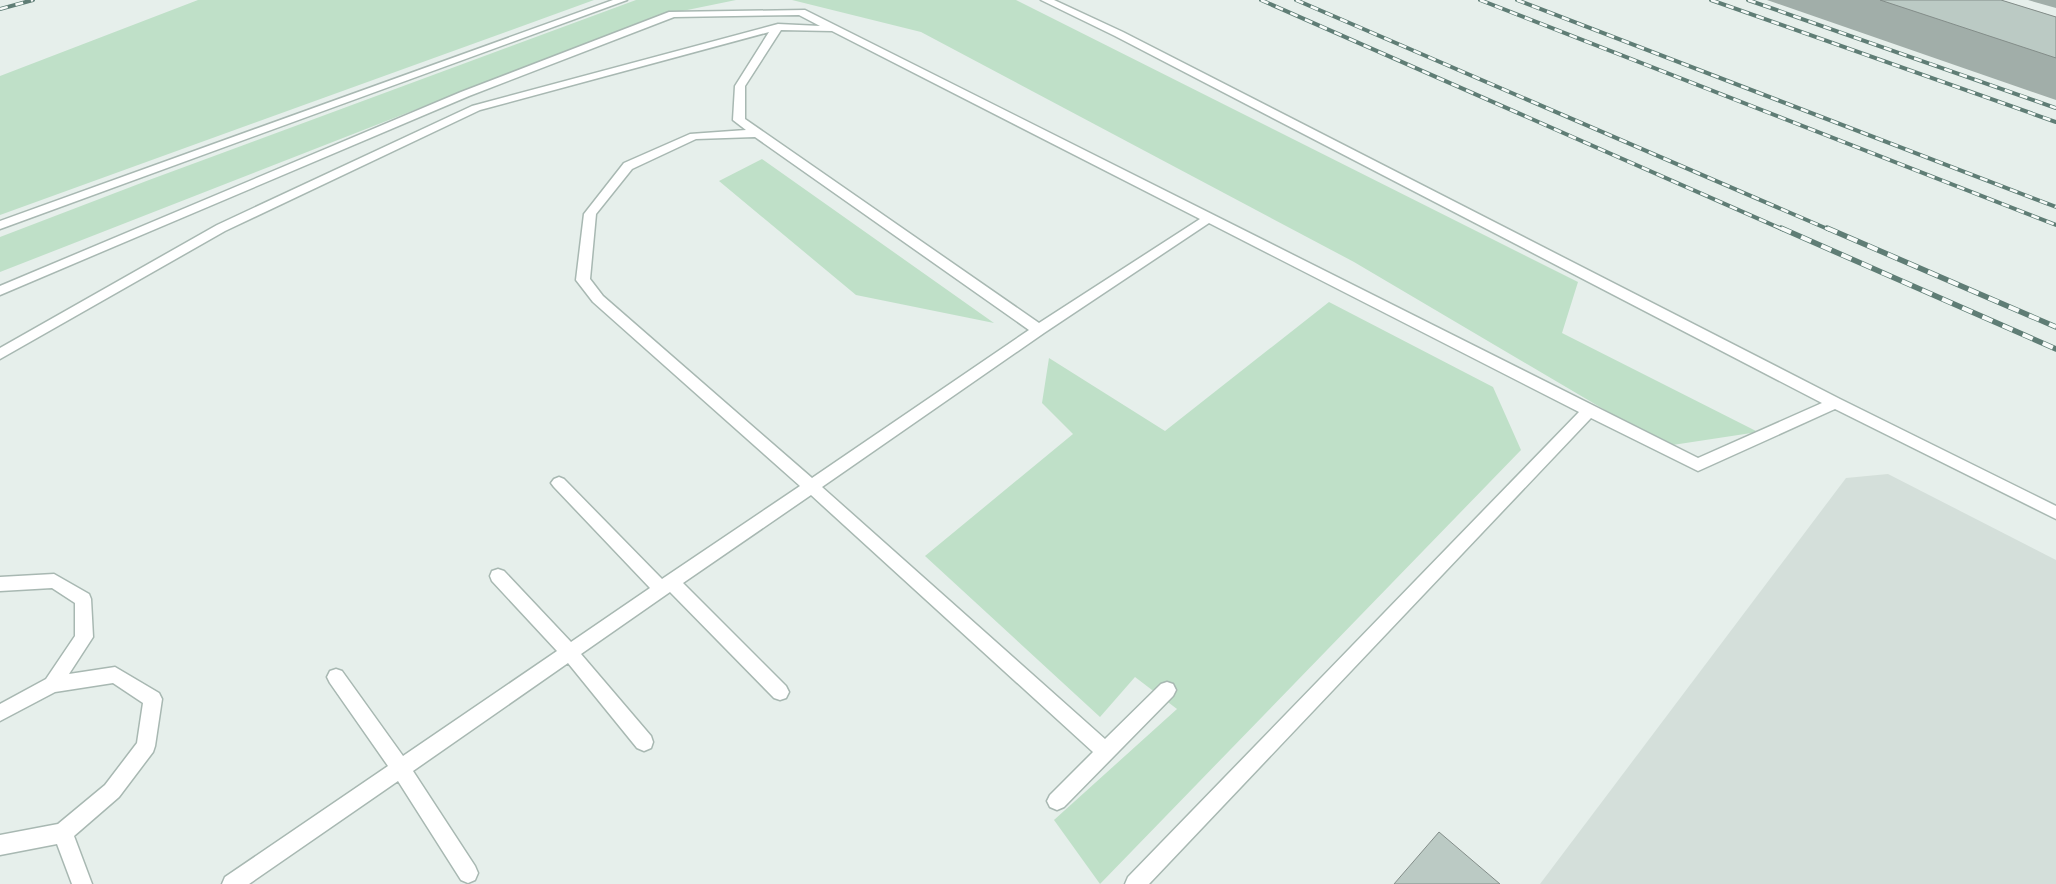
<svg xmlns="http://www.w3.org/2000/svg" width="2056" height="884" font-family="Arial,sans-serif">
<rect width="100%" height="100%" fill="#e6efeb"/>
<path fill="#d4dfda" d="M1888,474l168,86v324h-516l306,-406z"/>
<path fill="#bfe0c8" d="M198,0h396l-594,215v-139z
M636,0h100l-83,17 -653,255v-35l149,-57z
M792,0h224l562,282 -16,51 196,99 -92,14 -312,-184 -433,-230z
M762,159l232,164 -138,-28 -137,-114z
M1329,302l164,85 28,63 -421,434 -46,-64 123,-111 -42,-32 -35,40 -175,-161 148,-122 -31,-31 7,-45 116,73z"/>
<g fill="none" stroke-linecap="round" stroke-linejoin="round">
<g stroke="#a8b8b2" stroke-width="3">
<path id="service" d="M613,0h14l-627,229v-8z
M1041,0h13l69,32 717,367 216,107v13l-221,-110 -137,62 -107,-53 -442,466h-24l3,-7 451,-465 -370,-189 -165,110 -222,154 283,252 56,-55 6,-2 6,2 3,6 -3,6 -109,111 -7,3 -7,-3 -3,-6 3,-6 43,-43 -282,-257 -128,88 103,103 3,6 -3,6 -6,2 -6,-2 -104,-106 -89,62 70,82 2,6 -2,6 -7,3 -7,-3 -69,-85 -155,108 62,95 3,7 -3,7 -7,3 -7,-3 -63,-99 -149,103h-27l3,-7 163,-111 -58,-83 -3,-6 3,-6 6,-2 6,2 61,85 154,-105 -65,-70 -2,-5 2,-5 6,-2 6,2 67,71 79,-54 -96,-101 -3,-4 3,-4 5,-2 5,2 98,100 138,-93 -207,-184 -17,-22 8,-66 40,-51 66,-29 56,-4 -13,-10 2,-34 34,-54 -289,78 -255,121 -225,128v-11l217,-123 255,-119 306,-82 42,2 -21,-11 -125,2 -205,79 -469,199v-9l461,-194 208,-80 136,-2 893,448 124,-55 -707,-367zM781,30l51,1 368,188 -161,104 -294,-204v-33zM755,137l274,193 -217,148 -209,-182 -13,-17 6,-65 36,-45 64,-30z
M54,574l35,20 2,5 2,38 -24,37 46,-7 44,26 3,6 -7,47 -2,6 -34,45 -45,39 18,48h-20l-15,-40 -57,11v-20l58,-11 47,-39 32,-42 6,-40 -30,-20 -58,9 -55,29v-17l46,-25 29,-43v-33l-23,-15 -52,3v-14z"/>
</g>
<use href="#service" fill="#fff" fill-rule="evenodd"/>
<g stroke="#5f7d75" stroke-width="4">
<path id="rail-far1" d="M1261,0l523,230
M1296,0l534,230
M1480,0l576,225
M1517,0l539,207
M1711,0l345,122
M1748,0l308,108
M0,9l33,-9"/>
</g>
<g stroke="#5f7d75" stroke-width="5.5">
<path id="rail" d="M1781,228l275,121
M1827,228l229,99"/>
</g>
<use href="#rail-far1" stroke="#f7fbf9" stroke-width="2.5" stroke-dasharray="8" stroke-linecap="butt"/>
<use href="#rail" stroke="#f7fbf9" stroke-width="4" stroke-dasharray="11" stroke-linecap="butt"/>
</g>
<path fill="#a1aea9" d="M1767,0h234l55,17v83z
M2028,0h28v8z"/>
<path fill="#bbcac4" stroke="#838d89" d="M1880,0h121l55,17v41z
M1439,832l61,52h-106z"/>
</svg>
